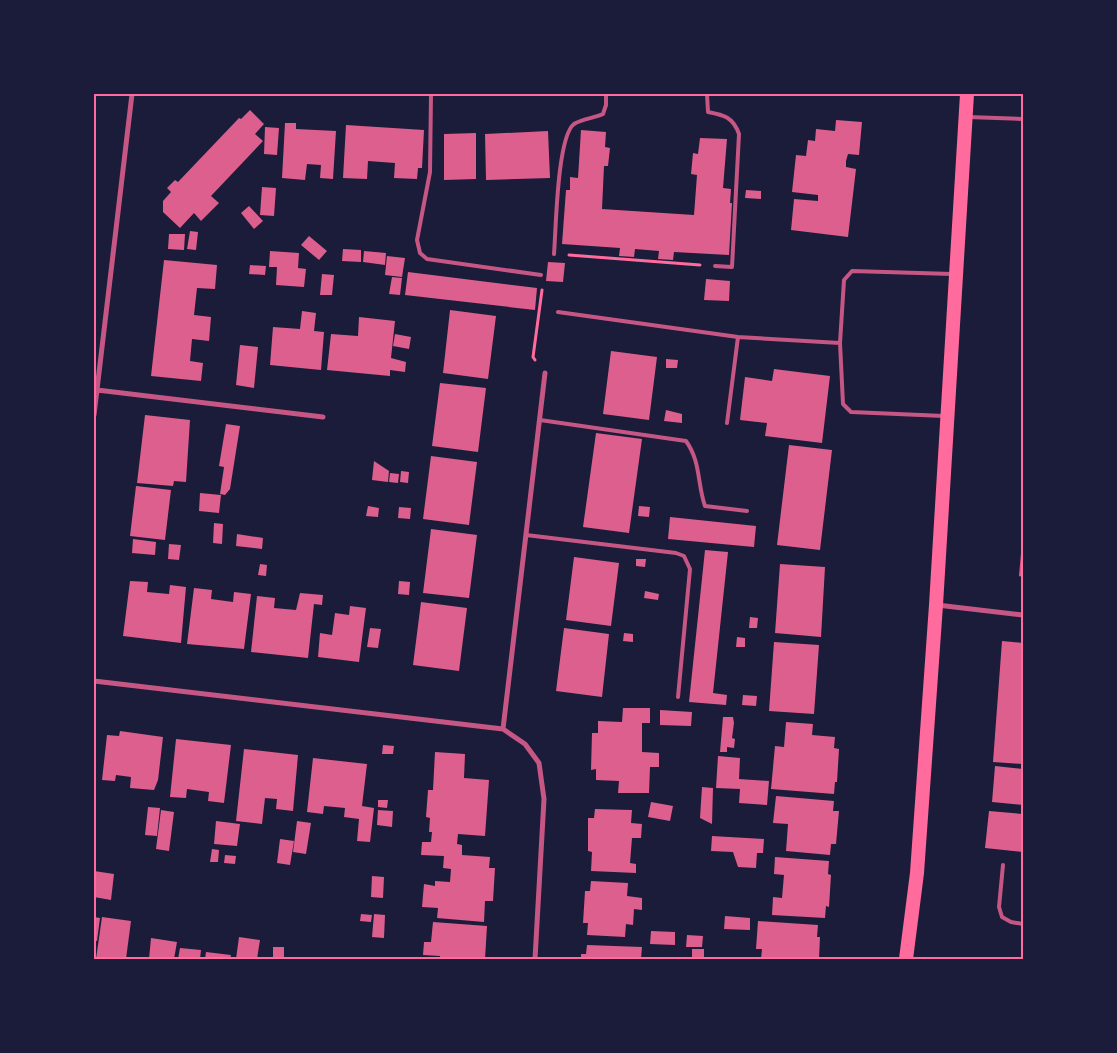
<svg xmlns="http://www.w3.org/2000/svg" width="1117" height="1053" font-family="Poppins,sans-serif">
<rect width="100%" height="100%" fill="#1b1b3a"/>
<path fill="#dd5f8e" d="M250,110l14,14 -9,10 8,7 -52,55 8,7 -18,18 -7,-8 -14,15 -17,-16v-11l8,-9 -4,-4 8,-8 3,2 61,-64 2,1z
M836,120l26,2 -3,33 -11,-1 -2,7v6l10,2 -8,68 -57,-7 3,-31 24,2v-6l-26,-3 4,-37 10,1 2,-16 7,1 1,-12 19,2z
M285,123h11v6l40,2 -3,48 -13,-1 1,-13 -14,-1 -2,16 -23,-2z
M346,125l78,5 -2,38h-4l-1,11 -23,-1 1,-15 -27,-2 -1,18 -24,-1z
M265,127l14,1 -2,27 -13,-1z
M581,130l25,2 -1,15 5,1 -2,18h-4l-2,43 92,6 3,-40 -6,-1 2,-21 5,1 2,-16 27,1 -4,49 8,1 -1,14h2l-3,52 -55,-3 -1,8 -15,-1 1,-8 -24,-2 -1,8 -15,-1 1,-8 -58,-4 4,-54h4v-13l8,1z
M548,131l2,47 -64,2 -1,-46z
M476,133v46l-32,1v-46z
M262,187l14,1 -2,28 -14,-1z
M746,190l15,1v8l-16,-1z
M249,206l14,15 -9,8 -13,-16z
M190,231l8,1 -2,18 -9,-1z
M169,234h16l-1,16 -16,-1z
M309,236l18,15 -8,9 -18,-15z
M343,249l18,1v12l-19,-1z
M270,251l29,2 -1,15 8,1 -2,18 -28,-2 1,-18h-8z
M364,251l22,2 -1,12 -22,-3z
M387,256l18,2 -3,19 -17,-2z
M164,260l53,5 -2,24 -18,-1 -3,27 17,2 -2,24 -17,-2 -2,22 13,2 -2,18 -50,-5z
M548,262l17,1 -2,19 -17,-1z
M250,265l16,1 -1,9 -16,-1z
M408,272l129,16 -2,22 -130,-15z
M322,274l12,1 -2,20h-12z
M392,277l10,1 -2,17 -11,-1z
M706,279l24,2 -1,20 -25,-1z
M450,310l46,6 -8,63 -45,-6z
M302,311l14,2 -2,18 10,1 -3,38 -51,-5 3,-38 27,2z
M359,317l36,4 -4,37 15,4 -1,10 -15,-2v6l-63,-6 4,-36 27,2z
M395,334l16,3 -2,12 -16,-3z
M240,345l18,2 -4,41 -18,-3z
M611,351l46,6 -8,63 -46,-6z
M666,359l12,1 -1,8h-11z
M774,369l56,7 -8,67 -57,-7 2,-13 -27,-3 5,-43 27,4z
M440,383l46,5 -8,64 -46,-6z
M666,410l16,4v9l-18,-2z
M145,415l45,5 -4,62 -12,-1 -1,5 -36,-3z
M226,424l14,2 -10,63 -5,6 -5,-1 4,-27 -5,-1z
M596,433l46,6 -13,94 -46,-6z
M789,445l43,5 -12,100 -43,-5z
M431,456l46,6 -8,63 -46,-6z
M374,461l15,10 -1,11 -16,-2z
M401,471l8,1 -1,11 -8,-1z
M390,473l9,1 -1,9 -9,-1z
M136,486l35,4 -6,50 -35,-4z
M200,493l21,2 -2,18 -20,-2z
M368,506l11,2 -1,9 -12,-1z
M639,506l11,1 -1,10 -11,-1z
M399,507l12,1 -1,11 -12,-1z
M670,517l86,9 -2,21 -86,-8z
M214,523l9,1 -1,20 -9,-1z
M431,529l46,6 -8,63 -46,-5z
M237,534l26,4 -1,11 -26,-3z
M133,539l23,3 -1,13 -23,-2z
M1022,542h1v35l-4,-1z
M169,544l12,1 -2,15 -11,-1z
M705,550l23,2 -15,141 14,2 -1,10 -37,-3z
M574,557l45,6 -8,63 -45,-6z
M636,559h10l-1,8 -9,-1z
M260,564l7,1 -1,11 -8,-1z
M780,564l45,3 -4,70 -46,-4z
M130,581l18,1 -1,10 22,2 1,-9 16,2 -5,56 -58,-7z
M399,581l11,1 -1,13 -11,-1z
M194,588l18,2 -1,9 22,3 1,-10 17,2 -7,55 -57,-5z
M645,591l14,3 -1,6 -14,-2z
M300,593l23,2 -1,10 -8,-1 -6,54 -57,-6 6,-56 18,2 -1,10 22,2z
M421,602l46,6 -8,63 -46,-6z
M350,606l16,2 -7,54 -41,-5 2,-24 12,2 3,-22 14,2z
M750,617l8,1 -1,10h-8z
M370,628l11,1 -3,19 -11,-1z
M564,628l45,6 -7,63 -46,-6z
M624,633l9,1v8l-10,-1z
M737,637l8,1v9h-9z
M1002,641l21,2v121l-30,-2z
M774,642l45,3 -5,69 -45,-3z
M743,695l14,1 -1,10 -14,-1z
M623,708h27v15h-8v29l17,1v14h-9l-1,26h-31l1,-12 -23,-1v-11l-5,1 1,-37h6v-12l24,1z
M660,710l32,2 -1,14 -31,-1z
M723,717h10l1,6 -2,15 3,1 -1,9 -7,-1v5h-7z
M786,722l27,2 -1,11 23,2 -1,11 5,1 -2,33h-2l-1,12 -63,-5 4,-43 9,1z
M120,731l43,6 -5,43 -4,10 -24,-2 1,-11 -15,-2 -1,6 -13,-1 5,-45 12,1z
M176,739l55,6 -7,58 -16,-2 1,-9 -22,-3 -1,9 -16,-1z
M383,745l11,1 -1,8h-11z
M244,749l54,6 -5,56 -17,-2 1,-10 -12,-1 -3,26 -26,-3z
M435,752l30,2 -1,24 25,2 -4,56 -27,-2 -1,10 5,1v10l28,2 -1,11h6l-2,33h-8l-1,21 -47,-4 1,-10 -16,-1 2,-23 11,2v-5l15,1 1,-13 -8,-1 1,-12 -23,-1 1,-13h9l1,-10h-3l1,-14 -4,-1 2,-27h5z
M718,756l22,2 -1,21 30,2 -2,24 -28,-2 1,-14 -24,-1z
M313,758l54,6 -5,42 12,2 -4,34 -13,-1 2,-22 -15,-2 1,-9 -21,-2 -1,8 -16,-2z
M995,766l28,3v36l-31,-3z
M702,787l11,1 -1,36 -12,-6z
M776,796l58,5 -1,10h6l-3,33h-5l-1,11 -44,-4 2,-27 -15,-1z
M378,800h10l-1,8 -9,-1z
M651,802l22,4 -3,15 -22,-4z
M148,807l12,1 -3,28 -12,-1z
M595,809l37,1 -1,13 11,1 -1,14h-9l-2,25 6,1v9l-45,-2 1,-19 -4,-1v-33h6z
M161,810l13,2 -5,39 -13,-2z
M378,810l15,1 -1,16 -15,-2z
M989,811l34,3v38l-38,-4z
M216,821l24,3 -3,22 -23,-2z
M297,821l14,2 -5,31 -13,-2z
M712,836l52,3 -1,14h-6l-1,15 -18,-1 -5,-15 -22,-1z
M280,839l14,2 -4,24 -13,-2z
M212,849l7,1 -1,12h-8z
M225,855l11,1 -1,8 -11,-1z
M775,857l54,4 -1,13 3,1 -2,32 -3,-1 -1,12 -53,-3 1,-18 9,1 2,-23 -10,-1z
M94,871l20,3 -3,26 -17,-3z
M372,876l12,1 -1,21 -12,-1z
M591,881l37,2 -1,13 15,2v12l-8,-1 -1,16 -7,-1 -1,13 -38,-2 1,-12h-5l2,-32h5z
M361,914l11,1 -1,7 -11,-1z
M374,914l11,1 -1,23 -12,-1z
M725,916l25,2v12l-26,-1z
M94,917l6,1 -3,23h-3z
M102,917l29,4 -5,38h-30z
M758,921l60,4 -1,12h3l-1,22h-58l1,-10h-6z
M433,922l54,4 -2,33h-45v-3l-17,-1 1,-13h7z
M651,931l24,1v13l-25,-1z
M687,935l16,1 -1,11h-16z
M239,937l21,3 -3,19h-21z
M151,938l26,4 -3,17h-25z
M587,945l55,2 -1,12h-60v-5h5z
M273,947h11v12h-11z
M180,948l21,2 -1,9h-22z
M692,949h12v10h-12z
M206,952l25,3 -1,4h-25z"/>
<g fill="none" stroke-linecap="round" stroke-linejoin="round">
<path stroke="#ff6b9d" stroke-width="3" d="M569,255l131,10
M535,360l-2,-3 9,-67"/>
<path stroke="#c65784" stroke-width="4" d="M431,94l-1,78 -13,68 3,13 7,6 114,16
M707,94l1,18c16,3 25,5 31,22l-7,133 -17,-1
M968,117l55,2
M554,254c2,-24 3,-117 20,-130 7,-5 21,-6 29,-10l3,-9v-11
M558,312l180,25 102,6 4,-63 8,-9 100,3
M840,343l3,61 8,8 93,4
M540,420l146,21c15,21 11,42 19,65l42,5
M727,423l11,-86
M526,535l150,18 8,3 6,13 -12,128
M1003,865l-4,42 3,10 9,5 12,2"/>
<path stroke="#c65784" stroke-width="5" d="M97,390l226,27
M94,415l38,-321
M937,605l86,10
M94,681l409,48 22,15 14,19 5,36 -9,160
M503,729l42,-356"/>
<path stroke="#ff6b9d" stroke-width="14" d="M906,959l11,-86 19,-268 31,-511"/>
</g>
<rect width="1117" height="1053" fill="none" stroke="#1b1b3a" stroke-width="190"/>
<rect x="95" y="95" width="927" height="863" fill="none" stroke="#ff6b9d" stroke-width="2"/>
</svg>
